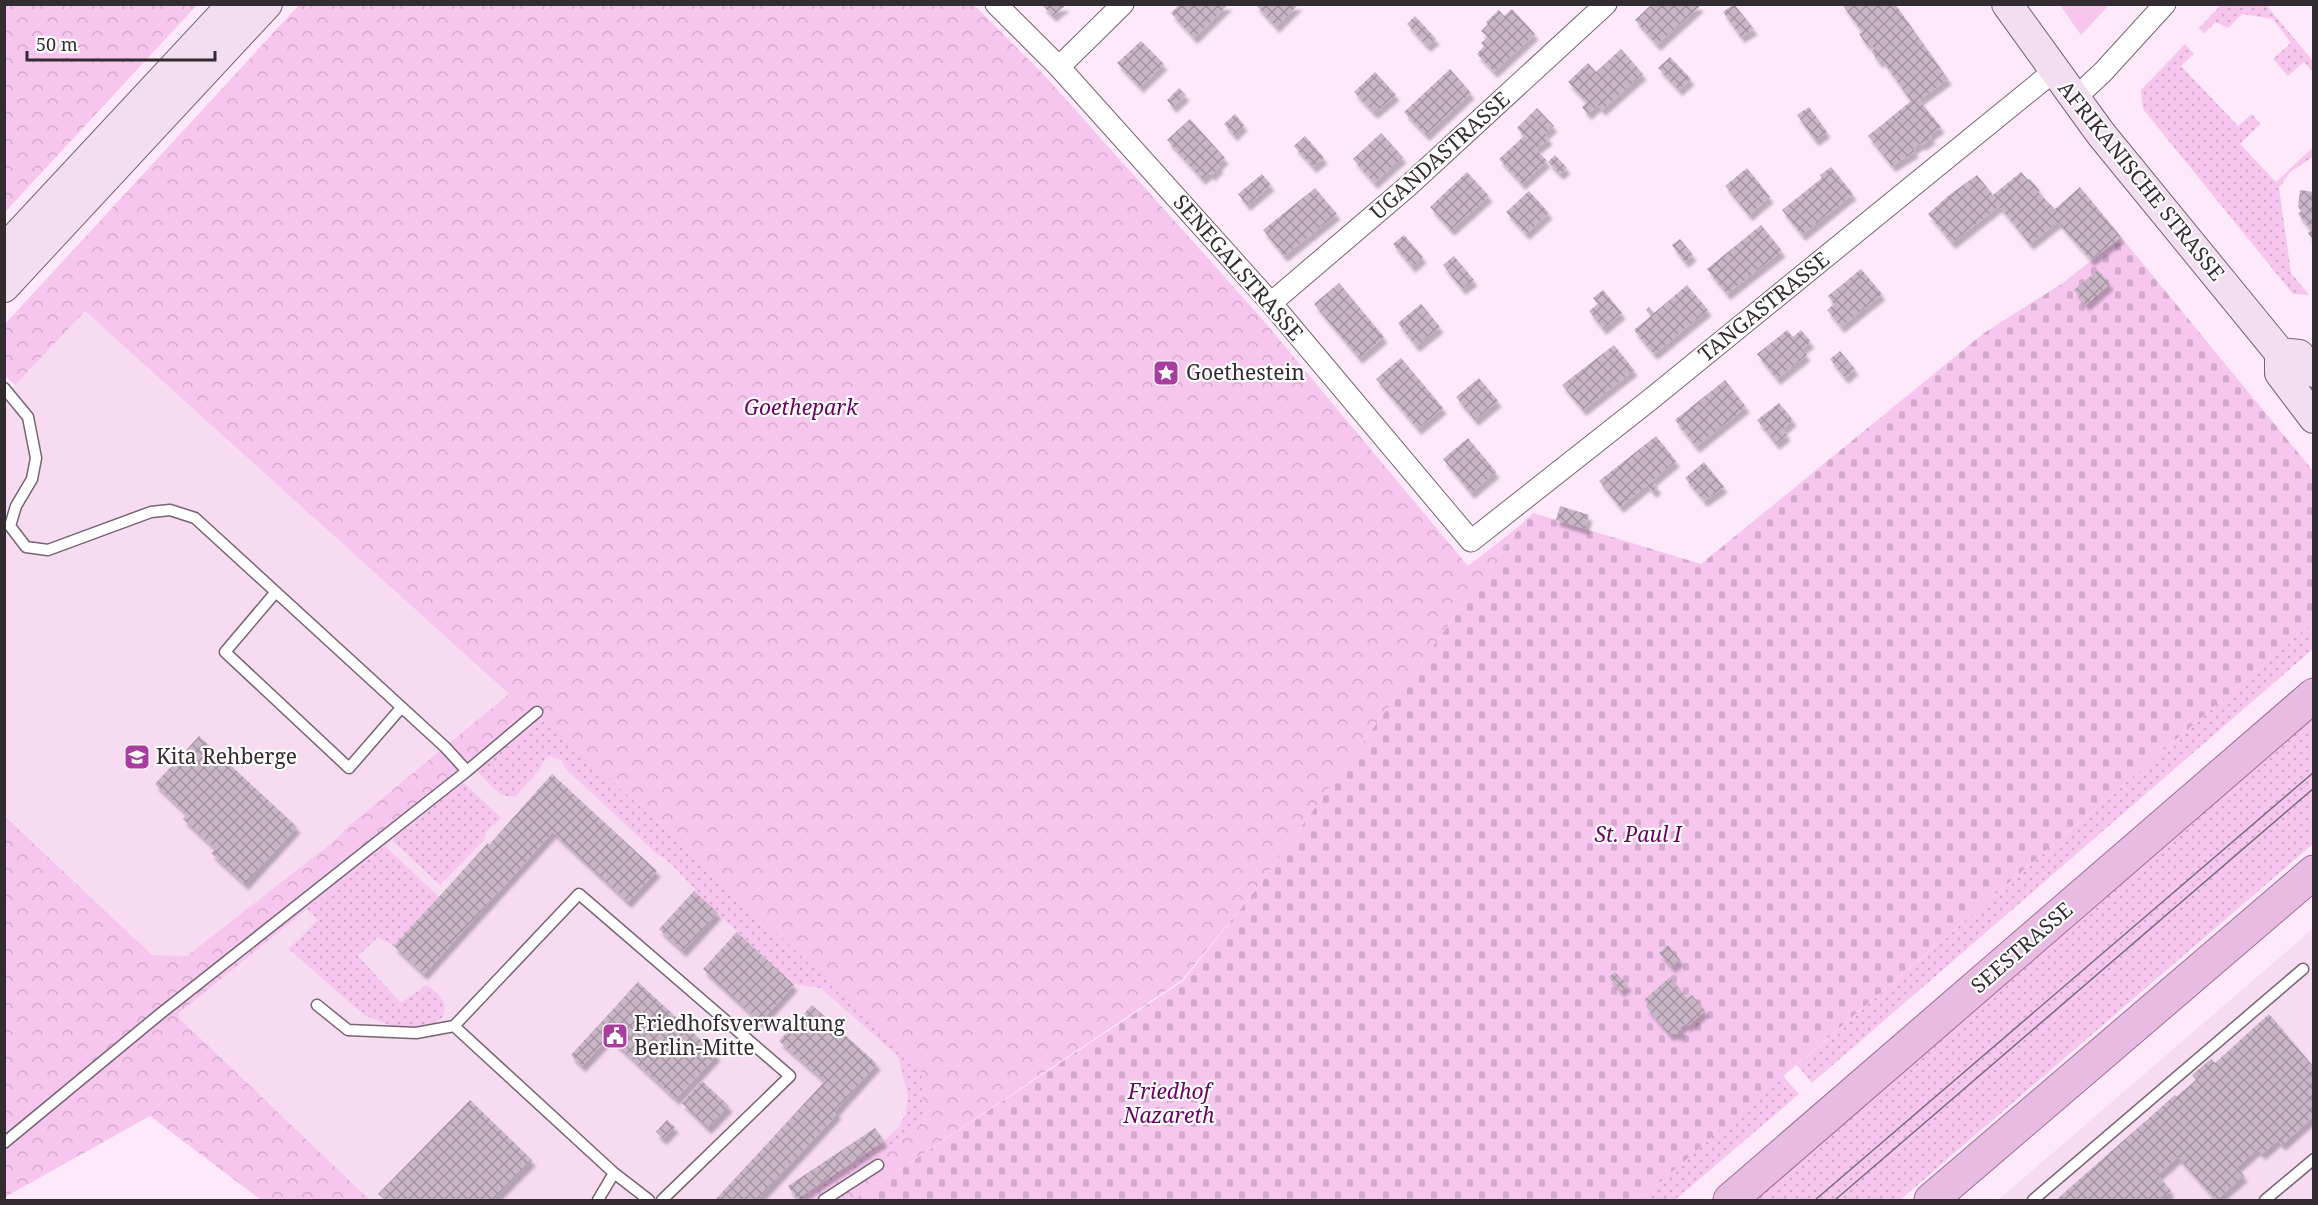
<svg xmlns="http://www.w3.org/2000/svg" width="2318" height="1205" font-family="'Noto Serif',serif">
<defs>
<pattern id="grass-dots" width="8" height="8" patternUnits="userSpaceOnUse" patternTransform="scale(1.5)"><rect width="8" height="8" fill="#f6c6ee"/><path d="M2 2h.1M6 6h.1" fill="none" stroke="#d3aacd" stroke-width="1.8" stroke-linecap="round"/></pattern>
<pattern id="cemetery-stones" width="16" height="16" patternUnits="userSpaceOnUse" patternTransform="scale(1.5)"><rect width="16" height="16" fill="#f6c6ee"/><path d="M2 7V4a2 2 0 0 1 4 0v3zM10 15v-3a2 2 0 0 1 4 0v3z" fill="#d3aacd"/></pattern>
<pattern id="park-crowns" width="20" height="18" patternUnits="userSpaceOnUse" patternTransform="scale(1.5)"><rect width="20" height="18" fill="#f6c6ee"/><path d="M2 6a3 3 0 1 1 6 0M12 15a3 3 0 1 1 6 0" fill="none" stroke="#d3aacd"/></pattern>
<pattern id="building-cross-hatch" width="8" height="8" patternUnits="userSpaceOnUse" patternTransform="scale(1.5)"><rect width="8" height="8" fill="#c9b5c5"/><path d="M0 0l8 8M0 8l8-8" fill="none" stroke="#a493a1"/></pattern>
<filter id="shadow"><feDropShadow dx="3.5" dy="6" stdDeviation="1.5" flood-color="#0004"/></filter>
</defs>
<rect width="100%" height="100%" fill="#fee9fa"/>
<path fill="#f6dbf1" d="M85,311l424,383 -164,135 -11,12 -147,115 -35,-1 -147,-140 -1,-419z
M543,717l378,350 3,56 -116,77h-438l-191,-182 -1,-4z
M2313,928v272h-315l288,-248z"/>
<path fill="url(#grass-dots)" d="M2221,5h45l47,56v11l-9,-10 -16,14 -15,-17 18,-16 -18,-24 -31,-5 -14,14 -12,-6 -12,11 -5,-5z
M2185,44l9,10 -13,12 57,60 14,-12 8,10 -20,20 36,38 37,-35v10l-23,15 -11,16 12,85 18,22 -16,-1 -150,-185 -2,-19z
M2313,622v27l-501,434 -15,-18z
M558,705l390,287 -24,131 -116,77h-13l89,-59 15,-14 7,-14 2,-18 -10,-39 -77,-68 -28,-4 -99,-93 1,-2c-13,-12 -22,-27 -38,-35l-91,-85 -5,-9 -11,-4 -5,3 -8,14 -21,23c-16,4 -29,-15 -39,-25z
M2313,717v127l-413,356h-147z
M463,782l38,36 -15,14 -2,8 -44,45 -46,-43 -1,-3z
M385,846l54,51 -45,49 -16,-9 -20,19 43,47 26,-18 12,10 6,10 -2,12 -17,12 -34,-3 -28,-11 -75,-66 29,-29 -11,-11z
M1783,1076l16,18 -124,106h-36z"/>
<path fill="url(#cemetery-stones)" d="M2121,237l192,234v151l-674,578h-785l329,-219 67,-84 272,-373 11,-11 168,51 283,-231 79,-50z"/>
<path fill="url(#park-crowns)" d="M5,4l192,1 -192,207 -1,-207z
M299,5h675l71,71 218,244 205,246 54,-42 -272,373 -68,83 -328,220h-46l116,-77 -3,-56 -378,-350 -365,297 1,4 191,182h-109l-111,-84 -145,81 -1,-382 148,140 35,1 147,-115 11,-12 164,-135 -424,-383 -70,74 -10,-9v-52z"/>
<path fill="#f6c6ee" d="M2060,5h-1h50l-28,30z"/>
<path fill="url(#building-cross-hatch)" filter="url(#shadow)" d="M1180,4h49l-35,34 -23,-25z
M1255,4h44l-23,23z
M1652,4h46l2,2 -43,39 -22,-25z
M1734,4l20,25 -13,8 -18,-25z
M1842,4h53l53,75 -29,21 22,27 -11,8 2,3 -10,7 -1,-2 -8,6 2,3 -23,14 -24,-30 43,-35 -29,-41 -3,2 -8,-11 3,-2 -4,-6 -3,2 -8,-11 3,-2z
M1042,5h24l-13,11z
M1512,9l23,25 -41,38 -17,-18 7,-8 -3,-3 7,-6 -7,-6 7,-7 -2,-2 13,-12 5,6z
M1415,16l21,23 -9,7 -20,-22z
M1141,41l23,23 -24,23 -23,-24z
M1621,49l22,25 -41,36 -4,-5 -10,9 -6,-7 5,-5 -19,-20 20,-19 8,9z
M1670,57l21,22 -12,11 -21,-22z
M1450,69l21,24 -45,42 -22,-23z
M1375,72l21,23 -22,18 -20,-21z
M1179,88l7,7 -13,12 -6,-7z
M1809,107l18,25 -12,8 -18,-25z
M1537,108l17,18 -9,8 4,5 -13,10 11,12 -25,23 -23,-25 25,-23 -7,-8z
M1235,114l9,11 -10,10 -10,-11z
M1190,119l35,39 -7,7 2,2 -8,8 -3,-2 -7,6 -35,-39z
M1381,133l22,24 -29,26 -21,-24z
M1305,136l19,22 -11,9 -19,-21z
M1555,155l12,13 -7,6 -12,-12z
M1831,167l22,27 -51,41 -20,-25 40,-32 -2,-3z
M1747,168l23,29 -21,18 -24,-29z
M1467,172l22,24 -38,34 -21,-23z
M2021,172l7,8 2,-1 10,12 -2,1 17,17 25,-22 41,50 -30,23 -33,-38 -28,22 -31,-38 -47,37 -24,-29 20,-18 29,-21 16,20z
M1262,174l9,11 -24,20 -9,-11z
M1315,188l22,26 -53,42 -21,-26z
M2300,190l13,2v48l-5,-7 3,-3 -13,-16 3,-3 -3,-4z
M1529,191l20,22 -23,21 -20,-22z
M1761,225l21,26 -55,43 -20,-25z
M1404,235l19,22 -11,10 -19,-23z
M1680,239l13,16 -8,7 -13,-17z
M1454,256l20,24 -12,9 -19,-24z
M1861,269l21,25 -41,33 -14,-17 7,-6 -6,-8z
M2098,270l12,14 -24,21 -12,-15z
M1339,283l45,54 -25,21 -45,-54z
M1687,285l21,25 -54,44 -20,-24 17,-14 -5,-6 3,-3 5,6z
M1603,290l19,23 -19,16 -14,-18 9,-7 -5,-6z
M1421,304l19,23 -24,19 -18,-23z
M1787,330l6,7 8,-7 10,12 -9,7 5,6 -30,24 -20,-25z
M1614,345l20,25 -51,40 -21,-25z
M1840,351l15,18 -10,9 -15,-19z
M1401,358l42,50 -25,21 -42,-50z
M1479,378l19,23 -23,19 -19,-23z
M1725,380l21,27 -50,40 -21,-27z
M1779,403l14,17 -10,9 4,6 -11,9 -19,-24z
M1656,436l20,25 -24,20 6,7 -5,4 -6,-7 -27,22 -21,-26z
M1468,438l28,34 -25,21 -28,-34z
M1704,462l20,25 -20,14 -19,-23z
M1560,506l29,9 -4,14 -29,-9z
M199,736l98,91 -52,57 -34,-31 5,-4 -33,-30 4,-5 -32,-30z
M552,774l105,97 -29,31 -75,-70 -129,142 -30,-28 94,-103 1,2z
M694,891l24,22 -35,38 -24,-22z
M737,932l57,53 -34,37 -57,-53z
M1668,945l12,15 -8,7 -13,-14z
M1615,972l13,13 -7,6 -12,-14z
M1670,977l17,21 5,-3 13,16 -17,15 -3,-2 -5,4 2,3 -5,4 -3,-2 -4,2 -24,-28 3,-2 -5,-5z
M638,982l79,73 -41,44 -64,-59 4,-5 -3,-2 -31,33 -11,-11z
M812,1005l65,59 -42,47 3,2 -81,87h-42l110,-119 -46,-40z
M2269,1014l44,52v51l-31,28 -4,-5 -16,14 -5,-5 -20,18 7,9 -28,24 -38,-43 -20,18 13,16 -11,9h-104l119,-105 1,2 20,-17 -4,-5 19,-16 4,4z
M702,1081l27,25 -21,22 -26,-25z
M470,1100l62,60 -39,40h-108l-7,-6z
M667,1120l8,7 -12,12 -7,-7z
M875,1128l9,13 -87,58 -9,-13z"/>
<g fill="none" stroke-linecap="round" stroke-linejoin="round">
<g stroke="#766473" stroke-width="13">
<path id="lane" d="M4,388l24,29 8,41 -4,21 -16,27 -6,20 16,21 22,3 103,-38 19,-2 25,8 250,229 22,24
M275,593l-50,59 124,116 52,-60
M317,1005l31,25 68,3 38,-7
M4,1143l156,-129 307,-243 70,-59
M598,1200l16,-27
M649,1200l-35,-27 -160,-147 125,-132 211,182 -128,124
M824,1200l54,-35
M2033,1200l270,-231
M2265,1200l49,-41"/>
</g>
<g stroke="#766473" stroke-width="23">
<path id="street" d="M996,4l63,63 212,236 200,238 180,-142 403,-328
M1059,67l64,-63
M2074,99l29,-27 62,-68
M1271,303l136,-116 199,-183"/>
</g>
<g stroke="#766473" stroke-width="32">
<path id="secondary" d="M2007,4l94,130 179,219v20l34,45
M4,250l229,-246
M4,287l263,-283
M2280,353l19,2 15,17"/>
</g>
<g stroke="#9e6c97" stroke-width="35">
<path id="primary" d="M1730,1200l584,-505
M1931,1200l383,-328"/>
</g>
<use href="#lane" stroke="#fff" stroke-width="10"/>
<use href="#street" stroke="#fff" stroke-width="21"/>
<use href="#secondary" stroke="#f3ddf0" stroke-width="30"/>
<use href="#primary" stroke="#e8bce2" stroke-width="33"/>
<path stroke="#786c76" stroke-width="1.5" d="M1815,1200l499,-428
M1835,1200l479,-412"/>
</g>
<defs>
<g id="sight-square" transform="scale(1.35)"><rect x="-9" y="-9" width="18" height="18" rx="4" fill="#a83d9e" stroke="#fefefe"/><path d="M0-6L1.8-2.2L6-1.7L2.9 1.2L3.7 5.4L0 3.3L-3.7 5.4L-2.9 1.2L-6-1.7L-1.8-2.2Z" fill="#fff"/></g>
<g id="school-square" transform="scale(1.35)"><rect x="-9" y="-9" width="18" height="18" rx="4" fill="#a83d9e" stroke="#fefefe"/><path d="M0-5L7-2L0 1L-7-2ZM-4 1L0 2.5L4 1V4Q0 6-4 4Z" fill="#fff"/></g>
<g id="civic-square" transform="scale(1.35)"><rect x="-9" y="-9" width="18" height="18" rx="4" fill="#a83d9e" stroke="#fefefe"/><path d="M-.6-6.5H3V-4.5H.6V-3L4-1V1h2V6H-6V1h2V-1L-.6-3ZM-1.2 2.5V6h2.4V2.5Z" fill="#fff"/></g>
</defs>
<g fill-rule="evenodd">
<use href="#sight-square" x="1166" y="373"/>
<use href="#school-square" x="137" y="757"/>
<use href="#civic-square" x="615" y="1036"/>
</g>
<g text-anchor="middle" stroke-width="4.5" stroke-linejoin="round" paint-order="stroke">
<g font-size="21" fill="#322b31" stroke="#fefefe">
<text transform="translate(1440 156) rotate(-42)" y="7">UGANDASTRASSE</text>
<text transform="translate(2141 181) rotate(51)" y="7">AFRIKANISCHE STRASSE</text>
<text transform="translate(1238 268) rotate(49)" y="7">SENEGALSTRASSE</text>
<text transform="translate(1764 307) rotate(-39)" y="7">TANGASTRASSE</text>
<text transform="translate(2022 948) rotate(-41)" y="7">SEESTRASSE</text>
</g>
<g font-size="21" fill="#322b31" stroke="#fefefe" text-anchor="start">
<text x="1186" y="380">Goethestein</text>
<text x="156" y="764">Kita Rehberge</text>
<text x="634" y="1031">Friedhofsverwaltung<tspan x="634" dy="24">Berlin-Mitte</tspan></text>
</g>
<g font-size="21" font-style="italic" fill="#670460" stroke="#fefefe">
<text x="801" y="415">Goethepark</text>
<text x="1638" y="842">St. Paul I</text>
<text x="1169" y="1099">Friedhof<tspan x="1169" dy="24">Nazareth</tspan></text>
</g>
</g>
<rect width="2318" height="1205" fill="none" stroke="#322b31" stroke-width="12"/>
<path d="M27 51v9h188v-9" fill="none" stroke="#322b31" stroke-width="3"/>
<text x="36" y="51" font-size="18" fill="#322b31" stroke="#fefefe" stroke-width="4.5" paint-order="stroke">50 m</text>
</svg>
